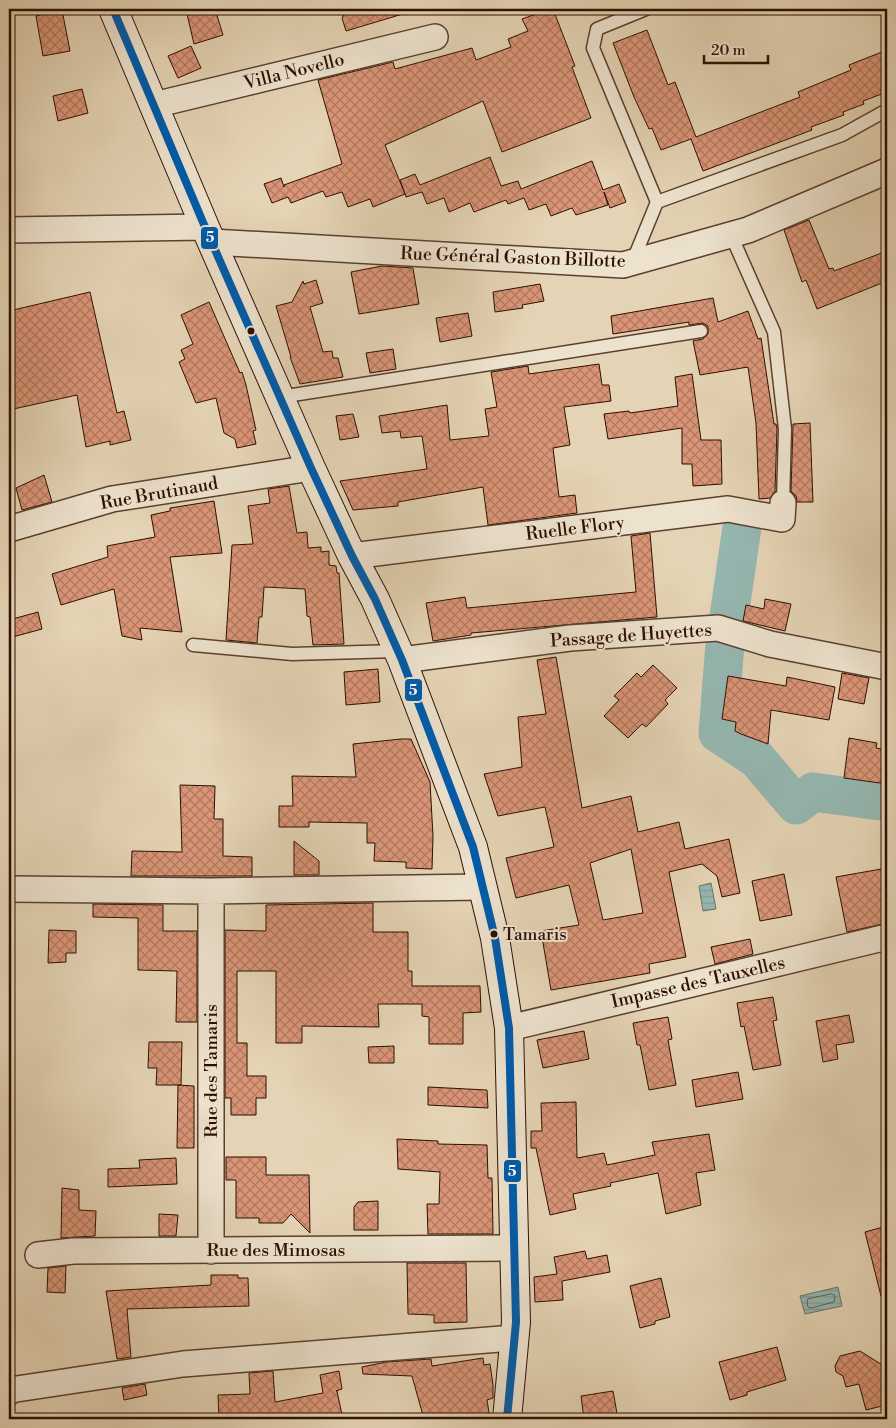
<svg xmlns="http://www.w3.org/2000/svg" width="896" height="1428" font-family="'Libre Bodoni',serif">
<defs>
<pattern id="water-rules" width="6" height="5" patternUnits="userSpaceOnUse" patternTransform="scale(1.25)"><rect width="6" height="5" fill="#95b7b1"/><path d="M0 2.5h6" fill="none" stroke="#819c96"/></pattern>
<pattern id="building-cross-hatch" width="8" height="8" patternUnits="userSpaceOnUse" patternTransform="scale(1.25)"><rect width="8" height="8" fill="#da9577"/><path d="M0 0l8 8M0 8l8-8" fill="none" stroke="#b1785f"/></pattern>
</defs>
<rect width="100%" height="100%" fill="#e4d3b4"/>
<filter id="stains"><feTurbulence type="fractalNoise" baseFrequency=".004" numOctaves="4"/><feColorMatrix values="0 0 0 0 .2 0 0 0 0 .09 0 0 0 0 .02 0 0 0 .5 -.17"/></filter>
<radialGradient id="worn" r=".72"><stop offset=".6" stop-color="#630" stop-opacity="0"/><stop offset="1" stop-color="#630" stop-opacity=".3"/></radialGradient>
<path fill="url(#water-rules)" stroke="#6b746a" d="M711,883l5,26 -13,2 -4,-25z
M838,1287l4,19 -37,8 -5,-18z"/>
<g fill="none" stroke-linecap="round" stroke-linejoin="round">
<path stroke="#616358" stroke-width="1" d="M832,1294l3,2 -1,6 -23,6 -3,-1 -1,-5 1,-3z"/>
<path stroke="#95b7b1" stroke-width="39" d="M742,527l-17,117 -7,89 39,26 39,46 17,-13 74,10"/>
</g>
<path fill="url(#building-cross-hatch)" stroke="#2d0f00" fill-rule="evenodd" d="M207,9h8l8,26 -29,9 -7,-30z
M347,9h58l1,4 -60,18 -4,-13z
M550,9h3l22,57 -3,1 19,51 -89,34 -19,-51 -98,44 20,49 -32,13 -3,-8 -22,8 -6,-15 -16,5 -3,-6 -32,12 -3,-6 -16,6 -8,-19 17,-6 3,9v-2l58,-21 -24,-84 75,-18 2,7 77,-21 4,12 35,-13 -3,-8 20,-8 -6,-12z
M62,10l8,41 -27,5 -7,-40z
M647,30l21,55 7,-3 21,55 104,-40 -2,-5 53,-22 -2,-5 38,-15v42l-24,9 1,3 -21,8 1,3 -33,12 1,3 -109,41 -12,-32 -30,11 -9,-22 -3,1 -15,-32 -21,-54z
M191,46l10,22 -23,10 -10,-22z
M82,89l6,24 -30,8 -5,-25z
M490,157l11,29 17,-5 3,8 71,-28 11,29 16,-6 7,18 -16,6 -6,-16 4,13 -32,10 -4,-7 -21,8 -5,-12 -17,6 -5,-12 -16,6 -2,-4 -32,12 -4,-9 -21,9 -5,-14 -17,6 -5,-12 -16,5 -6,-17 15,-6 5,11z
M809,220l20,49 4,-1 1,3 53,-20v30l-70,28 -11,-29 -4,2 -18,-52z
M382,266l31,2 6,36 -60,10 -8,-42z
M316,280l7,23 -13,4 13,45 9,-1 1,7h5l5,19 -43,7 -10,-27h1l-15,-51 16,-4 11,-21 1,3z
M540,284l4,17 -22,4 1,3 -28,4 -2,-20z
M90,292l27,121 7,-2 7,29 -21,5v-4l-24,6 -9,-52 -68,15v-99z
M713,298l5,24 30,-11 10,28 3,-1 13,86h2l1,5 -2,62 -5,7 -11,1 -3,-76 -8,-56 -48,8 -7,-34 10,-2 5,-5v-8l-5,-3 -14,2v-3l-76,12 -2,-18z
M209,302l31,71 2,-1 4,13 10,45 -3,1 3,13 -19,4 -2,-9 -11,-6 -8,-35 -20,5 -17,-41 6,-3 -4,-9 12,-6 -12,-29z
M468,313l4,23 -32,6 -4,-24z
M393,349l3,20 -26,4 -4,-20z
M599,364l3,21h7l2,16 -47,6 6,38 -17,3 6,49 16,-2 2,18 -89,12 -5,-38 -85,15v4l-45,4 -13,-29 87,-12 -5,-33 -21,2 -1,-7 -18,2 -3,-17 68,-11 3,35 39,-4 -4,-27 12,-2 -6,-35 37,-6 1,8z
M692,374l9,66h20l1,44 -29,2 -1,-22h-10v-36l-74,11 -4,-25 25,-3 1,2 48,-7 -3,-29z
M353,414l6,23 -19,3 -4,-24z
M810,423l3,79h-16l-1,-6 -5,-5 2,-67z
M44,475l8,27 -30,8 -6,-22z
M289,486l8,47 10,-1 1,16 13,-1v5l8,-1v14l7,1 1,7h2l5,71 -31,1 -3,-28 -3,-1 -2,-27 -41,-2 -2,30h-3l-2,26 -31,-3 6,-95 21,-1 -5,-38 22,-3 -2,-14z
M214,501l8,52 -52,4 12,75 -42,-4 2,12 -20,-4 -8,-47 -53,16 -9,-31 56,-17 -1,-11 48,-9 -4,-22 19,-4v-3z
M650,533l7,84 -186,16v2l-38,6 -7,-38 39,-6 2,11 169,-16 -5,-56z
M765,599l26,5 -6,27 -42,-10 3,-16 18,4z
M38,612l4,17 -33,9v-18z
M556,657l26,151 49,-12 7,36 41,-10 6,27 44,-10 11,54 -18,4 -5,-21 -15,-12 -33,8 17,85 -37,7 1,9 -99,17 -10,-59 38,-6 -10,-40 -53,13 -10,-40 48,-11 -9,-40 -47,9 -14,-42 38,-7 -4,-50 28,-3 -9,-54zM631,849l12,64 -40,7 -13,-57z
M653,665l24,23 -12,12 3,4 -22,23 -4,-3 -14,14 -24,-22 15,-16 -5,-4 23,-23 4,4z
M378,669l2,33 -34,3 -2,-33z
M842,673l27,5 -5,26 -26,-5z
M728,676l58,10 1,-9 48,10 -6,33 -58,-10 -3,34 -27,-10 -6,-3 1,-9 -14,-3z
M849,738l28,5 -1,5 11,2v34l-43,-6z
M401,739h10l19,43 3,54 -1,33 -26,-1v-6l-32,-1 1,-18h-8v-20l-58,-1v5h-30v-21h14l-1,-30 64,1 -3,-33z
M180,785l35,1 -1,33h9v37l29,1v19h-121l1,-25 50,1z
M294,841l25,20v14h-25z
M887,868v55l-40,9 -11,-55z
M784,874l8,41 -32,6 -8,-40z
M373,903v29h35v39h4v15h68l1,26 -18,1v31h-34v-27l-7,-1v-12h-44l1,23 -77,-1v17h-26v-72h-39v72h10v33h19v22h-10v17h-25v-17h-6v-168l41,1v-26z
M93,904l70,1v26h34v91h-21l1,-51 -39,-1v-52l-45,-1z
M49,930l27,1v22h-10v9l-18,1z
M750,939l3,15 -38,10 -4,-17z
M773,997l4,23 -4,1 8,44 -28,5 -9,-44 -3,1 -4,-24z
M849,1015l5,27 -18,3 2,14 -15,3 -7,-41z
M668,1017l4,22 -4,1 8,45 -27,5 -9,-45h-3l-4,-22z
M584,1031l5,28 -46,9 -6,-28z
M149,1042h33l-1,43h-25l1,-17h-9z
M394,1046v17h-25l-1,-16z
M738,1072l5,27 -47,8 -4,-27z
M178,1085l16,1v62h-17z
M428,1087l59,3 1,18 -60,-3z
M576,1102l1,56 27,-5 3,12 48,-10 -3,-13 57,-8 6,36 -19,3 5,32 -35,9 -8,-41 -48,10 1,3 -38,8 3,15 -26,6 -14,-67h-5v-17h11l-1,-28z
M397,1139l41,2v3l49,1 1,33h4l1,56h-65l-1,-30h12l1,-32 -42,-3z
M226,1157h40v18h43l1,58 -19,-19 -8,9h-24v-5h-23v-38h-10z
M176,1158l1,26 -69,3v-18l32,-1 -1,-8z
M62,1188l17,2v20l17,1 -1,25 -34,2z
M378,1201v29h-24v-23l4,-5z
M159,1214l19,1 -2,21h-17z
M887,1226v69l-6,1 -16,-64z
M585,1251l2,8 20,-4 3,17 -48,9 1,19 -28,2 -1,-25 23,-3 -3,-17z
M407,1263h59l1,59 -33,1v-8l-26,-1z
M66,1266l-1,27 -18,-1 1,-24z
M211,1275h27v3h10l1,28 -122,3 4,48 -14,2 -11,-68 105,-6z
M661,1278l9,39 -15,4v3l-15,4 -10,-42z
M777,1347l9,33 -39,12v3l-17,5 -11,-38z
M860,1351l27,17v16l-6,1 5,20 -20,5 -7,-26 -13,3 -3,-11 -7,-4 -1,-6 5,-10z
M483,1358l1,7 6,-1 3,21v13l-6,2 3,19h-66l-12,-43 -49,-2 -1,-7 24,-5 45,-3 1,7z
M273,1371l2,31 48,-9 -3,-18 19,-4 3,18 -6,2h1l5,24 -24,4h-99l-1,-24 32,-1 -1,-21z
M145,1384l2,11 -23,5 -2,-12z
M613,1391l5,28h-34l-3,-23z"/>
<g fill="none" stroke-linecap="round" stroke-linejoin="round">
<g stroke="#5b402d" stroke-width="15">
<path id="lane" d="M657,202l185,-67 45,-25
M731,235l43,97 11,97 -2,74
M632,263l25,-61 -64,-154 4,-19 49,-20
M280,397l421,-66
M193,645l99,9 105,-3"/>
</g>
<g stroke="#5b402d" stroke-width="28">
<path id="street" d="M154,105l281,-68
M9,230l196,-3
M212,242l411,23 125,-35 139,-59
M9,529l103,-30 199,-31
M352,556l376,-47 54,10 1,-16
M402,660l168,-22 148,-10 52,16 117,23
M10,889l201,2 271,-4
M211,891v360
M509,1028l378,-91
M38,1255l35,-4 441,-3
M9,1392l1,-2 173,-26 331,-26"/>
</g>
<g stroke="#2d0f00" stroke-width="30">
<path id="secondary" d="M113,9l92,218 106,241 41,88 23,43 27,61 71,187 22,91 14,90 7,294 -9,97"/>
</g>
<use href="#lane" stroke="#ede2ce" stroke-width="12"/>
<use href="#street" stroke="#ede2ce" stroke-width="25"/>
<use href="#secondary" stroke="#ede2ce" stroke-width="28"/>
<g stroke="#ede2ce" stroke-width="11">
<path id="bus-1" d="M113,9l92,218 106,241 41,88 23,43 27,61 71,187 22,91 14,90 7,294 -9,97"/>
</g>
<use href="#bus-1" stroke="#005baa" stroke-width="8"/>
</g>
<g fill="#2d0f00" stroke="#ede2ce" stroke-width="2">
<circle cx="251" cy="331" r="4.5"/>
<circle cx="494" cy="934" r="4.5"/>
</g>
<g text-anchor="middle" stroke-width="4" stroke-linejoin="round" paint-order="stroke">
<g font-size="17" fill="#2d0f00" stroke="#ede2ce" text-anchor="start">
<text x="503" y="940">Tamaris</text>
</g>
<g font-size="18" fill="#2d0f00" stroke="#ede2ce">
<text transform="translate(294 71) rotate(-14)" y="6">Villa Novello</text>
<text transform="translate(513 257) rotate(2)" y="6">Rue Général Gaston Billotte</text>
<text transform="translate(159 493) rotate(-10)" y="6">Rue Brutinaud</text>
<text transform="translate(575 528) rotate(-7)" y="6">Ruelle Flory</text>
<text transform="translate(631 635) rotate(-4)" y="6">Passage de Huyettes</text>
<text transform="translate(698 982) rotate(-13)" y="6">Impasse des Tauxelles</text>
<text transform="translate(211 1071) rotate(-90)" y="6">Rue des Tamaris</text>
<text x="276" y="1256">Rue des Mimosas</text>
</g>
</g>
<g stroke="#ede2ce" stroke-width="2">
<rect x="200" y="226" width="19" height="24" rx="5" fill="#005baa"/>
<rect x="404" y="678" width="19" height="24" rx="5" fill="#005baa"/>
<rect x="503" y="1159" width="19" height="24" rx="5" fill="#005baa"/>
</g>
<g font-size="14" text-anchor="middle" font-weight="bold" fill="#fff">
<text x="210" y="242">5</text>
<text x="413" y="695">5</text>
<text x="512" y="1176">5</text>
</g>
<rect width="896" height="1428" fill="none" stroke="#e4d3b4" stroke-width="30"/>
<rect x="10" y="10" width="876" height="1408" fill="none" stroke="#2d0f00" stroke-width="2.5"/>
<rect x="15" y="15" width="866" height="1398" fill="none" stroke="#2d0f00"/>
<path d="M704 55v8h64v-8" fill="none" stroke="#2d0f00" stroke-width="2.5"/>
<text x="711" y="55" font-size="15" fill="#2d0f00" stroke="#ede2ce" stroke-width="4" paint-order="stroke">20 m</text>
<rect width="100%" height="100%" filter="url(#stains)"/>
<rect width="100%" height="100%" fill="url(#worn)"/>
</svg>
